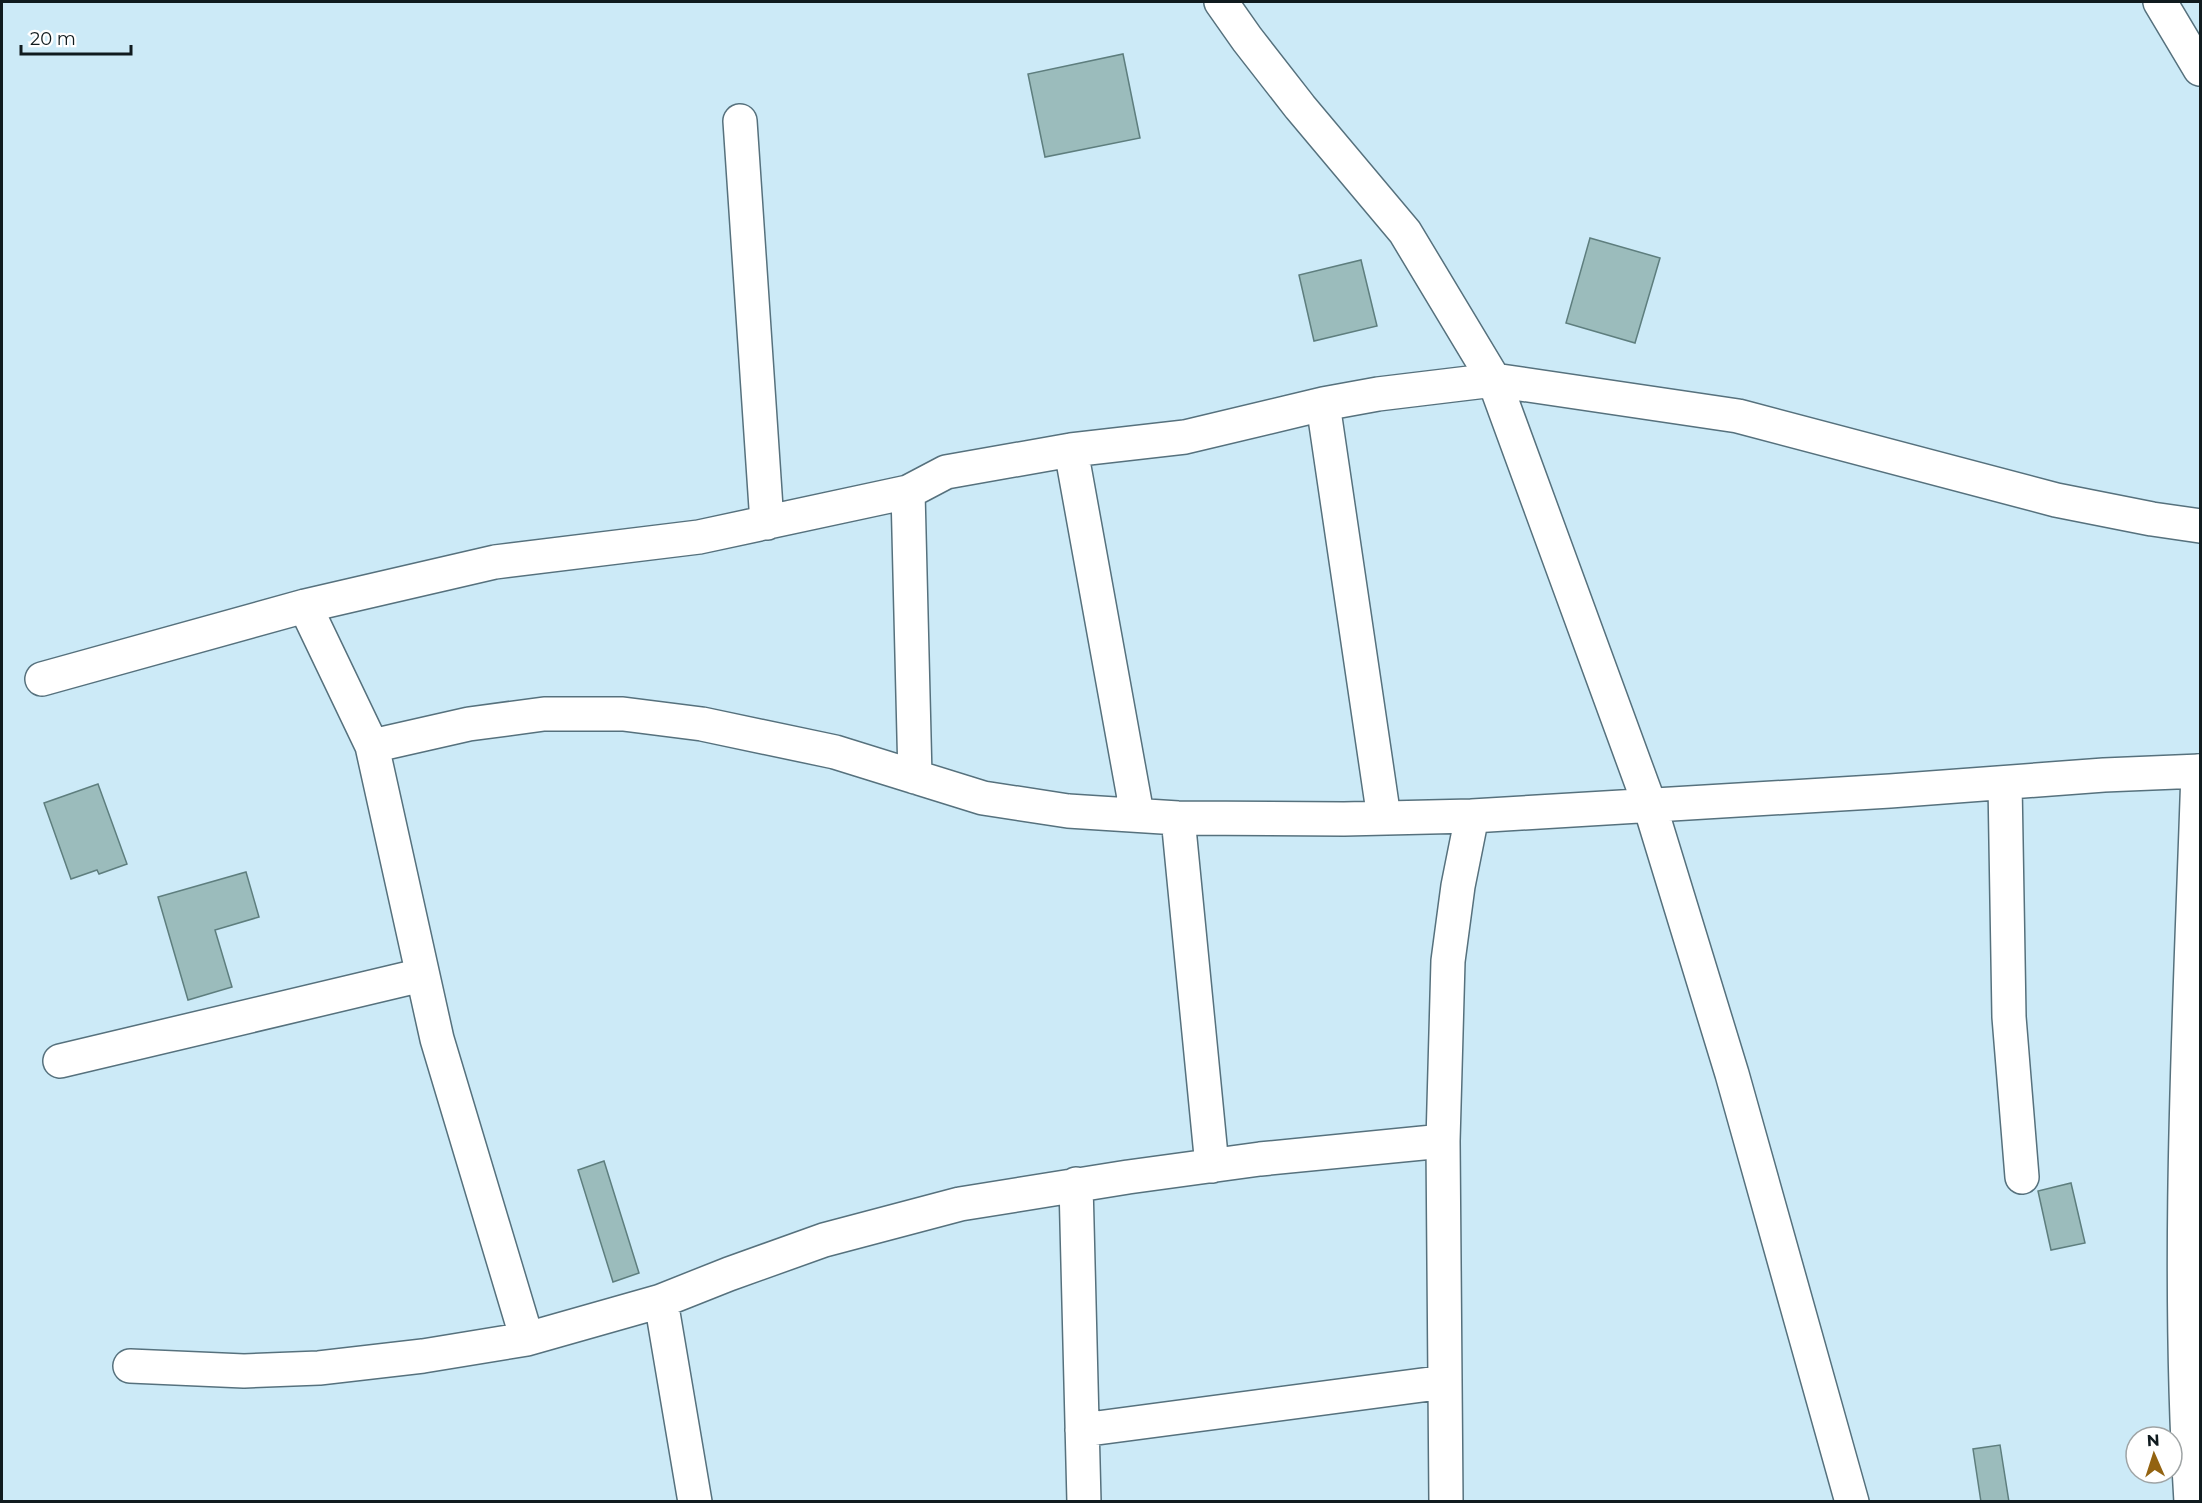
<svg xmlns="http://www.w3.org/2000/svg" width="2202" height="1503" font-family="Montserrat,sans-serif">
<rect width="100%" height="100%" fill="#cceaf7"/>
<path fill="#9bbcbc" stroke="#5e7e7e" stroke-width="1.5" d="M1123,54l17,84 -95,19 -17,-83z
M1590,238l70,20 -25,85 -69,-20z
M1361,260l16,66 -63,15 -15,-66z
M98,784l29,80 -28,10 -2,-4 -26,9 -27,-76z
M246,872l13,45 -44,13 17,57 -44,13 -30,-103z
M604,1161l35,112 -26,9 -35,-112z
M2071,1183l14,60 -34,7 -13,-59z
M2000,1445l9,57h-28l-8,-53z"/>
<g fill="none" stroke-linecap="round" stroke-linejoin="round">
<g stroke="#56717d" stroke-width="36">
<path id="street" d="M1221,2l26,37 53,68 105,125 89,148 156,426 82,268 120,428
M2160,2l40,67
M740,121l27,402
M1323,404l61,414
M1071,450l66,364
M908,492l7,285
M305,606l67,140 65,293 90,300
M42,679l263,-73 190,-44 204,-25 209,-45 38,-20 125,-22 114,-13 138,-33 55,-10 116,-14 244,36 318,84 96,19 48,7
M372,746l97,-22 75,-10h79l79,10 133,28 148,46 85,13 110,7 166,1 128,-3
M2005,783l4,234 13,160
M1178,818l34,348
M60,1061l362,-86
M1076,1184l8,318
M661,1301l34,201
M130,1366l114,5 75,-3 104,-12 104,-17 134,-38 68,-27 95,-34 136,-36 168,-27 132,-18 183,-18
M1082,1430l363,-48
M1446,1502l-3,-361 5,-180 10,-75 14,-70 418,-25 214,-16 96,-4
M2191,1502c-15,-244 -1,-488 7,-731"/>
</g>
<use href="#street" stroke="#fff" stroke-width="33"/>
</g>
<rect width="2202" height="1503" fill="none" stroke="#101b1f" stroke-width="6"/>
<g transform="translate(2154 1455) rotate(357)"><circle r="28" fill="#ffffff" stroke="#9fa4a5" stroke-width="1.5"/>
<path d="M0-4.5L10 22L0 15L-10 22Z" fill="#936311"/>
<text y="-9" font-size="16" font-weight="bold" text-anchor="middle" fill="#101b1f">N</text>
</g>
<path d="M21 45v9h110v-9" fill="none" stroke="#101b1f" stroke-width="3"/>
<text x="30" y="45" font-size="18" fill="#101b1f" stroke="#ffffff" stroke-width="4.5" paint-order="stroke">20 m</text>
</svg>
